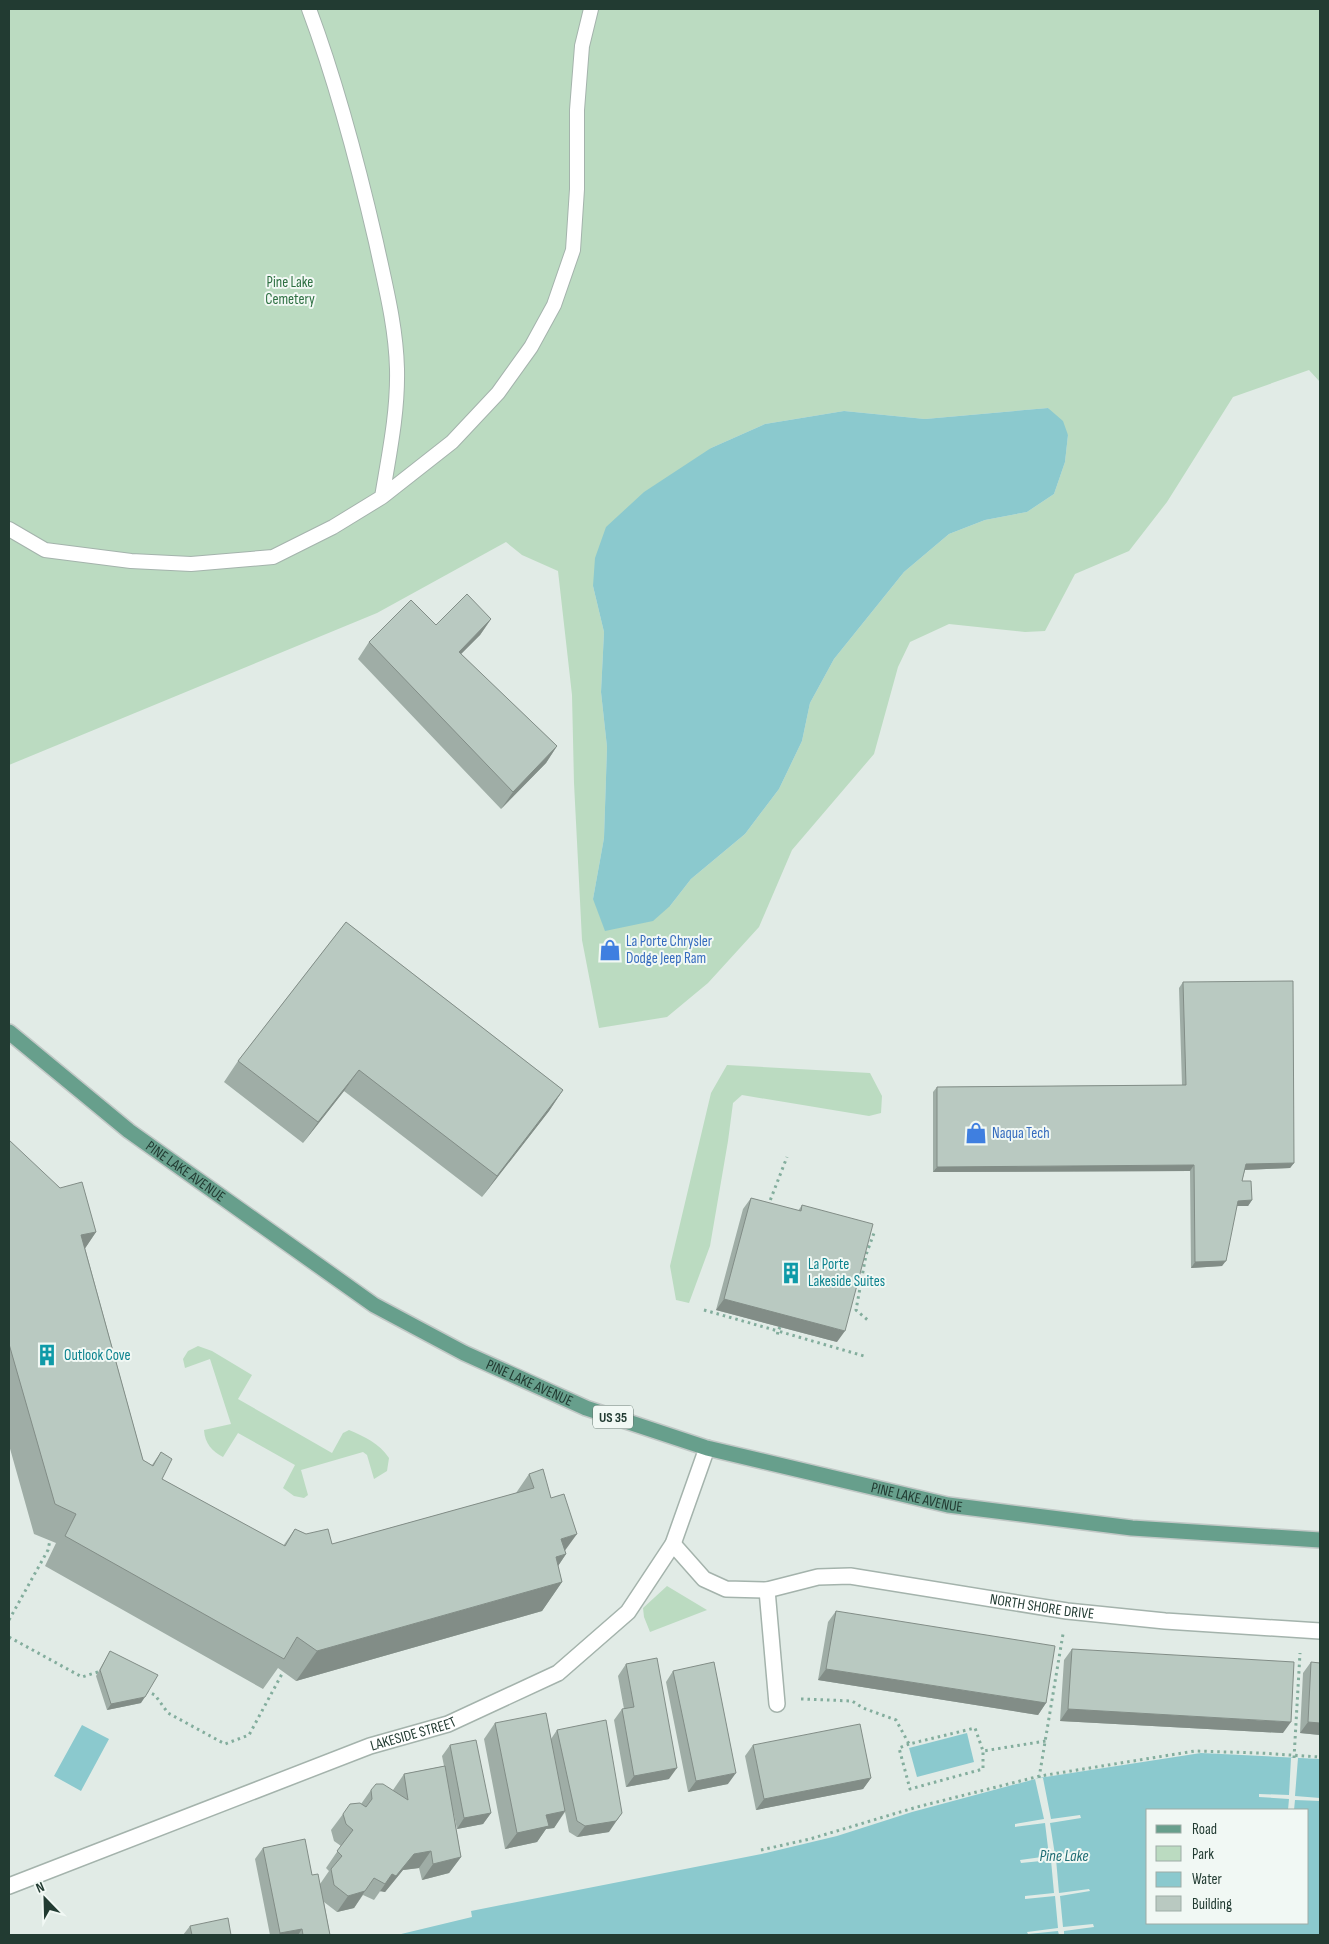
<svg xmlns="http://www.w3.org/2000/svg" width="1329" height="1944" font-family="'Sofia Sans Condensed',sans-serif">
<rect width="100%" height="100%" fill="#e1ebe6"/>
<path fill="#bbdbc1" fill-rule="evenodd" d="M9,9h1311v373l-11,-12 -76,27 -66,105 -38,49 -54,23 -30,57 -20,1 -76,-8 -39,18 -12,25 -24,87 -82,96 -33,77 -51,56 -41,34 -68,11 -17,-88 -8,-157 -2,-88 -14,-124 -36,-16 -16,-13 -129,71 -368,152zM1048,408l20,27 -3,27 -11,32 -27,18 -42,8 -36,14 -45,38 -70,87 -24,44 -8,38 -23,48 -34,45 -54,45 -21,27 -77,-7 11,-61 3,-91 -6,-55 3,-60 -11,-46 118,-138 54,-24 79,-13 81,8z
M727,1065l143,8 12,23 -1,17 -12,3 -127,-21 -9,8 -5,38 -18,105 -21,57 -13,-3 -6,-34 41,-173z
M198,1346l14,5 40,24 -14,24 94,54 11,-20 6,-3c16,7 30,13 40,28l-2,13 -13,8 -7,-24 -4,-3 -62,18 7,25 -4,3 -10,-2 -11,-8 12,-23 -57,-32 -15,24c-11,-6 -18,-13 -19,-27l27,-6 -21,-65 -25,9 -2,-9 5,-8z
M667,1586l40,24 -57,22 -6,-15 -1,-9z"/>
<path fill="#8bc9ce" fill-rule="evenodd" d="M1048,408l15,13 5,14 -3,27 -11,32 -27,18 -42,8 -36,14 -45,38 -70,87 -24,44 -8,38 -23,48 -34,45 -54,45 -21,27 -17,15 -48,10 -12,-32 11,-61 3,-91 -6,-55 3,-60 -11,-46 2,-28 11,-31 38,-35 67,-44 54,-24 79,-13 81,8z
M82,1725l27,14 -28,52 -27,-15z
M967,1733l7,29 -57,15 -8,-29z
M1201,1753l119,6v176h-923l75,-18 -1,-6 295,-58 71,-17 75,-24 127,-34zM1148,1810h160v113h-160z"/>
<path fill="#e1ebe6" d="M1291,1758h7l-3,38 25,2v3l-25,-1 -1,10h-6l1,-11 -30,-2v-3l30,1z
M1039,1778h4l8,41 29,-4 1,3 -31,5 5,32 30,-4 1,3 -30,5 3,34 30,-4 1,2 -30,5 3,31 30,-3 1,3 -30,4v4h-5l-1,-4 -30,3 -1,-2 31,-4 -3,-32 -30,3v-3l29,-3 -3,-33 -30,3 -1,-3 29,-4 -4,-33 -30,4v-3l29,-5 -9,-40z"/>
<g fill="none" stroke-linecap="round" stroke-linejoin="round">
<g stroke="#a4b3ac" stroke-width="16">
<path id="service" d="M309,9c28,75 49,155 67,233 9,42 20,84 21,127 1,43 -8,86 -15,128l70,-55 46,-49 33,-46 23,-42 19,-55 4,-61v-79l5,-64 9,-37
M9,529l36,21 86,11 60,3 82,-7 60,-30 49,-30"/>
</g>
<g stroke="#a4b3ac" stroke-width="18">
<g id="minor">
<path id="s1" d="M673,1544l31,35 22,10 41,1 51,-13 32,-1 217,35 98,10 155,10"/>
<path d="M767,1590l10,114"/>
<path id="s2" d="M9,1886l361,-140 78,-22 110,-51 70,-61 45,-68 34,-96"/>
</g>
</g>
<g stroke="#c1c8c6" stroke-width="18">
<g id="primary">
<path id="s3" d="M9,1032l120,99 245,174 90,48 122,55 121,40 241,57 184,23 188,12"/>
</g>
</g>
<path stroke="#83ad9d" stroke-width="3" stroke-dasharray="2.5 4" stroke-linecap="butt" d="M768,1206l19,-49
M868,1232l6,1 -8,22 -10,55 14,12
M704,1310l74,21 -1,6
M780,1327l-2,4 86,25
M9,1620l39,-70 2,-10
M9,1637l73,40 19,-6
M146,1691l9,4 13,18 57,31 24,-9 34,-63
M801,1699l51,2 11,7 33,12 13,24 66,-16 8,23 63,-10
M909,1744l-10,4 11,41 73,-20v-18
M1294,1758l6,-105
M1039,1778l24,-144
M761,1850l49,-11 107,-32 123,-31 155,-25 65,2 60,4"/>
<use href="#service" stroke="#fff" stroke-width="14"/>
<use href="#minor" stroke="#fff" stroke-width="15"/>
<use href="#primary" stroke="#679f8c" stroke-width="15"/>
</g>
<path fill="#9fada6" d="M491,619l-11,16 -19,19 96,92 -11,17 -45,46 -143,-150 11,-17 67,-17z
M346,922l217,168 -14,21 -67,86 -138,-106 -41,52 -79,-61 14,-21z
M1183,982l111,181 -4,5 -45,2 -3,11 10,19 -4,6h-11l-15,60 -31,2 -1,-97 -257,1v-80l4,-5 245,-2 -3,-97z
M9,1140l87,92 -11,16 58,212 9,5 9,-13 1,27 121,67 12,-17 11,5 26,10 184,-51 13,-19 37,80 -8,12 4,16 -20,29 -246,70 -18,-13 -15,21 -218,-123 11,-23 -22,-9 -25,-89z
M751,1198l47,13 4,-6 35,137 -121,-32 27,-101z
M836,1611l210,92 -8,12 -220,-35 10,-58z
M1072,1649l211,84 -223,-12 4,-61z
M110,1651l31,52 -34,7 -11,-34z
M1311,1662l9,73 -20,-2 3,-60z
M626,1664l43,115 -43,8 -12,-67 8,-11h2l-6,-33z
M673,1671l55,113 -40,8 -22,-110z
M495,1723l56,16 6,-9 52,102 -32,5 -8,-5 -4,-20 -11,16 -8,1 -9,13 -32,7 -21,-110z
M450,1745l41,68 -8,11 -26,5 -4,-19 8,47 -12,16 -27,7 -3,-12 -16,2 -18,22 -5,-1 -6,9 -11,-5 -9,13 -17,4 -13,-10 6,33h-60l-15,-76 8,-11 49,27 8,9 9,-13 -3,-3 15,-22 -7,-5 -3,-11 12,-16 18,-10 10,-14h22l11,-16 40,-8 -2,-10z
M753,1745l118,33 -8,11 -107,21 -11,-54z
M190,1926l41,9h-48z"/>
<path fill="#828d87" d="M491,619l-11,16 -33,33 12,-16z
M557,746l-11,17 -45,46 12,-17z
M359,1070l-15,21 -41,52 15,-21z
M563,1090l-14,21 -67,86 15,-21z
M1294,1163l-4,5 -48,2 4,-6z
M1194,1165l-4,6 -257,1 4,-5z
M1252,1200l-4,6h-14l4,-5z
M96,1232l-20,30 5,-27z
M1226,1261l-4,5 -31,2 4,-6z
M724,1299l121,32 -8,11 -121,-32z
M577,1534l-16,22 5,-2 -20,30 15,-45z
M562,1582l-20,29 -246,70 21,-30z
M826,1669l220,34 -8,12 -220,-35z
M145,1697l-4,6 -34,7 4,-6z
M1068,1709l223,13 -8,11 -223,-12z
M1308,1722l12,1v12l-20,-2z
M677,1768l-8,11 -43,8 8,-11z
M736,1773l-8,11 -40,8 8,-11z
M871,1778l-8,11 -107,21 8,-11z
M565,1811l-11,17 -8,1 -9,13 -32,7 12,-16 29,-18z
M491,1813l-8,11 -26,5 7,-11z
M622,1813l-13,19 -32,5 8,-11z
M431,1851l-12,17 -16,2 -18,22 -5,-1 -6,9 18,-26 22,-20z
M461,1857l-12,16 -27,7 11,-16z
M365,1891l-11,17 -17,4 11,-16z
M302,1929l-4,6h-20l2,-2z"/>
<path fill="#b9c9c1" stroke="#828d87" d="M467,594l24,25 -32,33 98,94 -44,46 -144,-150 42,-42 25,25z
M346,922l217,168 -66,86 -138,-106 -41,52 -80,-61z
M1293,981l1,182 -48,1 -4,17h9l1,19 -14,1 -12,60 -31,1 -1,-97 -257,2v-80l249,-2 -3,-103z
M9,1140l51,48 22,-6 14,50 -15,3 62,225 10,6 8,-14 11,7 -10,20 123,67 10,-17 11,5 22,-5 4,15 202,-56 -5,-14 14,-5 8,29 13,-4 13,40 -16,5 5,15 -10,3 6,25 -245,69 -20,-14 -13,22 -219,-123 11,-22 -21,-10 -46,-160z
M751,1198l50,13 1,-6 71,19 -28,107 -121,-32z
M836,1611l219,35 -9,57 -220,-34z
M1072,1649l222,13 -3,60 -223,-13z
M110,1651l48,24 -13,22 -34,7 -11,-34z
M657,1658l20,110 -43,8 -12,-67 12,-2 -8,-43z
M714,1662l22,111 -40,8 -23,-110z
M1311,1662l9,1v60l-12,-1z
M546,1713l19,98 -19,4 3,11 -32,7 -22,-110z
M606,1720l16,93 -6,8 -31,5 -8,-5 -20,-91z
M860,1724l11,54 -107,21 -11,-54z
M476,1740l15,73 -27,5 -14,-73z
M445,1766l16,91 -28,7 -2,-13 -17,3 -18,22 -4,-2 -7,10 -11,-6 -9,13 -17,5 -14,-11 -3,-16 11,-13 -5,-5 16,-21 -7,-6 -3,-10 7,-10 10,-1 6,4 6,-8 -1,-9 5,-6h7l25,16 -4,-26z
M305,1839l7,36 6,-1 12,61h-27l-1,-6 -22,4 -17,-85z
M228,1918l3,17h-39l-2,-9z"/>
<defs>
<g id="shop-bare" transform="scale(1.725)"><path d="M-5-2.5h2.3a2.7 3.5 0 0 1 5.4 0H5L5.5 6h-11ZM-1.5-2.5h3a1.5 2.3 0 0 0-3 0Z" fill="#3f7fe0" stroke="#f1f8f4" stroke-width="2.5" paint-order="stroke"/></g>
<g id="building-bare" transform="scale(1.725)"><path d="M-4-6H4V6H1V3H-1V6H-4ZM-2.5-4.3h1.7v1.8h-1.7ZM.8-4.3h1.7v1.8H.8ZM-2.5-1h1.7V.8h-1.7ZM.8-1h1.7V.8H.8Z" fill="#0f9aa8" stroke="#f1f8f4" stroke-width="2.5" paint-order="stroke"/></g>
</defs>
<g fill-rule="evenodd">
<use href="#shop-bare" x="610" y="950"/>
<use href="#shop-bare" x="976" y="1133"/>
<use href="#building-bare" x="791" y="1273"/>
<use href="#building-bare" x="47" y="1355"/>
</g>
<g text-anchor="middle" stroke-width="4" stroke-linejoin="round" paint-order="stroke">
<rect fill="#f1f8f4" stroke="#60746c" stroke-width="1" x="593" y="1405.5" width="40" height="23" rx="4"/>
<g font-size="14" font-weight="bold" fill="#223b32">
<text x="613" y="1422">US 35</text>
</g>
<g font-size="15" fill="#2e7042" stroke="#f1f8f4">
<text x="290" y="287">Pine Lake<tspan x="290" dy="17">Cemetery</tspan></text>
</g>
<g font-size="15" fill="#366cbe" stroke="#f1f8f4" text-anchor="start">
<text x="626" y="946">La Porte Chrysler<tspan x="626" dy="17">Dodge Jeep Ram</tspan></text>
<text x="992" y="1138">Naqua Tech</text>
</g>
<g font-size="15" fill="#223b32" stroke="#f1f8f4">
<text dy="5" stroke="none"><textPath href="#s3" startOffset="225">PINE LAKE AVENUE</textPath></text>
<text dy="5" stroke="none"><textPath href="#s3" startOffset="630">PINE LAKE AVENUE</textPath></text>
<text dy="5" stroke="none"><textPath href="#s3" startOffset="1035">PINE LAKE AVENUE</textPath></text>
<text dy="5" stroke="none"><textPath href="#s1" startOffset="391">NORTH SHORE DRIVE</textPath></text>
<text dy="5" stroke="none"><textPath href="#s2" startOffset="432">LAKESIDE STREET</textPath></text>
</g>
<g font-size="15" fill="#0d838f" stroke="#f1f8f4" text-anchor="start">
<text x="808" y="1269">La Porte<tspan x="808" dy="17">Lakeside Suites</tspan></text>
<text x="64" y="1360">Outlook Cove</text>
</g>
<g font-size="16" font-style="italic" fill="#1f6d74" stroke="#f1f8f4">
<text x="1064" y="1861">Pine Lake</text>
</g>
</g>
<rect width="1329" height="1944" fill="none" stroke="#223b32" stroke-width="20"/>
<rect x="1146" y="1809" width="162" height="115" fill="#f1f8f4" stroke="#9eaca6"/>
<rect x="1156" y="1825" width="25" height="8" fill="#679f8c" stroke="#9eaca6"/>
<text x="1192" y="1834" font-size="15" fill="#223b32">Road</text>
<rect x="1156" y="1846" width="25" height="15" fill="#bbdbc1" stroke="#9eaca6"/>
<text x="1192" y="1859" font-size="15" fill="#223b32">Park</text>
<rect x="1156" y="1872" width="25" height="15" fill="#8bc9ce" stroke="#9eaca6"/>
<text x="1192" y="1884" font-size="15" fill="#223b32">Water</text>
<rect x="1156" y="1896" width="25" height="15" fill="#b9c9c1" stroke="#9eaca6"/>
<text x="1192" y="1909" font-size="15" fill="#223b32">Building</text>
<g transform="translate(45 1899) rotate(337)" stroke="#f1f8f4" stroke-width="4" paint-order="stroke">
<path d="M0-4L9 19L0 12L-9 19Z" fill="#223b32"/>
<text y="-8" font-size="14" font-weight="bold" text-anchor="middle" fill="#223b32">N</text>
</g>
</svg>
